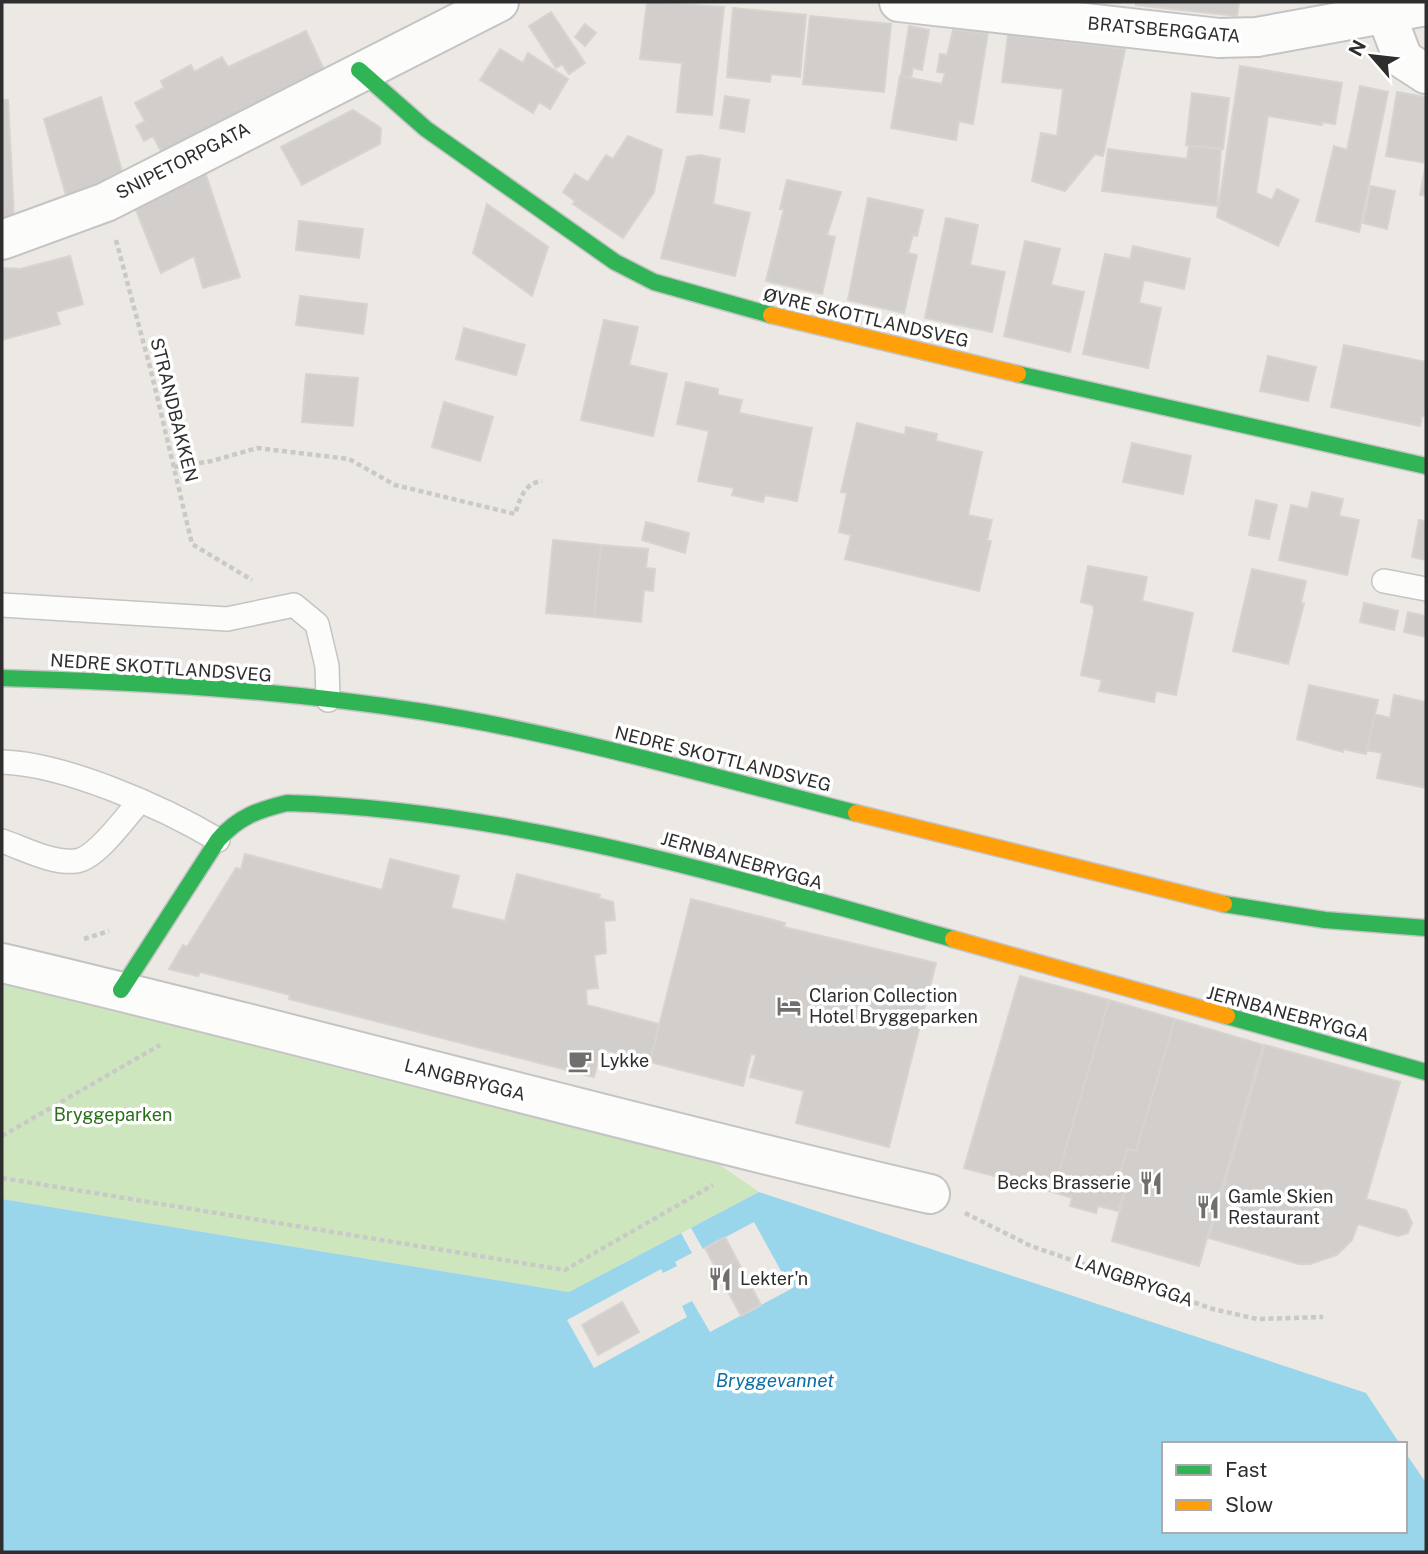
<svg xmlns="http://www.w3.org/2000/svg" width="1428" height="1554" font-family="'Public Sans',sans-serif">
<rect width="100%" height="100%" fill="#ece8e4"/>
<path fill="#cee6be" d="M2,982l718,183 39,27 -190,100 -567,-93z"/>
<path fill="#99d6ec" d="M759,1192l607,201 34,51h-236v87h241v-79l21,31v69h-1424v-353l567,93z"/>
<path fill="#ece8e4" d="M754,1222l37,67 -81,43 -18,-31 -10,5 5,11 -93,51 -27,-48 94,-51 2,4 14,-7 -2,-4 17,-9 -11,-20 10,-5 12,21z"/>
<path fill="#d1cecb" stroke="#d7d4d0" stroke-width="2" d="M647,2l77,5 -12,108 -35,-3 5,-49 -42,-4z
M1136,2h103l-2,14 -101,-11z
M733,8l73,7 -6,62 -29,-3 -1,8 -43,-5z
M551,12l34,51 -16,11 -7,-10 -6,4 -27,-42z
M810,16l81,8 -7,68 -81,-8z
M585,24l11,9 -11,13 -10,-9z
M909,26l20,4 -7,40 -9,-2 -2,10 -10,-2z
M953,30l35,3 -15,91 -14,-3 -3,19 -65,-12 9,-52 42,8 3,-11 -8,-1 3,-18 7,1z
M306,31l19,41 -162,83 -10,-19 -9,5 -8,-15 9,-5 -10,-18 29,-15 -3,-7 30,-16 3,7 28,-15 6,10z
M1008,35l117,14 -22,107 -8,-2 -30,37 -33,-10 9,-48 16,3 6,-47 -61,-7z
M500,49l23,14 5,-10 40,26 -18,30 -11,-7 -6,11 -53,-33z
M1240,66l102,17 -7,41 -13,-2v3l-54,-9 -12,77 16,7 5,-11 22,11 -21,46 -61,-29z
M1360,86l28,6 -29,140 -43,-11 18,-75 13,4z
M1397,92l29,5v99l-6,-1 6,-32 -40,-7z
M1192,93l37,5 -6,51 -37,-4z
M725,96l24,4 -5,32 -24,-4z
M101,97l22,78 -55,27 -24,-83z
M2,100h6l6,119 -12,1z
M353,110l28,18 -1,16 -78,41 -21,-38z
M628,136l34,14 -8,42 -31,46 -50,-34 2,-3 -12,-9 12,-18 13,8 18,-27 7,4z
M1189,146l32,3 -4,57 -115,-15 6,-42 79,10z
M700,155l20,4 -7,45 37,9 -15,63 -74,-18 26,-101z
M204,169l36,108 -37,11 -9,-32 -33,17 -27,-68z
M787,180l54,12 -14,43 8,2 -13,57 -56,-13 18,-72h-4z
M1371,186l24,5 -8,38 -24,-6z
M868,198l55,12 -6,26 -4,-1 -5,18 9,2 -13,58 -56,-13z
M487,204l61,43 -16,49 -59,-43z
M946,218l32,7 -8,40 35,7 -13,60 -67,-14z
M299,221l64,8 -4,29 -63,-8z
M1025,241l35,8 -9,36 33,7 -14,60 -66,-16z
M1133,246l57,13 -6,30 -40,-9 -5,23 22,5 -13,60 -65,-14 22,-100 25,5z
M70,256l13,48 -27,8 4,12 -58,16v-72l18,1z
M300,296l67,8 -4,30 -67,-9z
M604,320l34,7 -9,38 38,9 -14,62 -72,-16z
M464,328l61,17 -9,30 -60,-16z
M1344,345l82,17v54h-4l-2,10 -89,-19z
M1268,356l48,11 -8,34 -48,-10z
M306,374l52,4 -5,48 -51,-4z
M686,382l32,7v6l24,5 -3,13 73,15 -15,73 -32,-6 -2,7 -31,-7 2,-7 -36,-7 11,-50 -32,-7z
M444,402l49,15 -13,44 -48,-14z
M857,423l48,12 1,-8 31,7 -1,7 46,11 -14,63 24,5 -5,21h4l-12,50 -134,-32 6,-24 -12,-3 8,-39 -6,-1z
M1132,443l59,13 -8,38 -60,-12z
M1312,492l31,7 -4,17 20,4 -12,55 -68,-15 12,-55 17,4z
M1256,500l21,5 -8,34 -20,-4z
M1419,520l7,1v39l-14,-3z
M646,522l43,11 -4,20 -43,-13z
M553,540l48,5 -7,72 -48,-4z
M601,545l47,4 -2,19 9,1 -2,22 -9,-1 -3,32 -47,-5z
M1088,566l59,11 -5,24 51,12 -17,82 -20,-4 -2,11 -55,-11 3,-11 -21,-5 13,-64 -1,-6 -12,-3z
M1252,569l54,12 -5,22 3,1 -16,60 -55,-13z
M1364,603l34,8 -4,19 -34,-8z
M1408,612l18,4v21l-22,-5z
M1309,685l69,15 -12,54 -23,-5v3l-46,-13z
M1394,695l32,7v86l-49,-10 5,-25 -15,-3 8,-36 15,4z
M245,854l137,36 8,-31 69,17 -8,32 54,13 12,-47 83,21 -1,3 14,4 2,18 -11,1 2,32 -12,2 4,33 -12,1 1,16 72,19 -9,38 -49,-13 -7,28 -305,-78 1,-4 -90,-23 -2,4 -29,-7 14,-24 4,2 49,-79 5,1z
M691,899l94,24 -1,4 152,36 -47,184 -93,-24 8,-32 -54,-14 6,-22 -5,-1 -8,32 -93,-24z
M1020,976l89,24 -56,192 -89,-24z
M1109,1000l66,19 -39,132 -9,-2 -8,28 9,3 -10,31 -20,-5 -2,7 -26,-7 2,-8 -19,-6z
M1175,1019l88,26 -64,221 -87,-25 16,-61 -9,-3 8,-28 9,2z
M1265,1045l135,37 -34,117 40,11 6,13 -4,10 -10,3 -40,-12 -6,16 -15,15 -27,9h-11l-90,-26z
M725,1237l36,68 -20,11 -36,-68z
M622,1302l17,30 -41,23 -16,-30z"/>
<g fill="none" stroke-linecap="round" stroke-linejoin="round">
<g stroke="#c5c4c5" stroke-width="26">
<path id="lane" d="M1384,581l42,8
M2,605l225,14 67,-14 23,19 10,42 1,34
M2,762c63,2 161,45 216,78
M2,841c21,7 50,23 74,20 20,-2 49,-43 63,-59"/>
</g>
<g stroke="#c5c4c5" stroke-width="42">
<path id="street" d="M899,2l320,36 38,-1 169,-31
M1386,14l17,45 23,15
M2,240l104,-38 393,-200
M2,963c310,73 617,159 928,231"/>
</g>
<g stroke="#c5c4c5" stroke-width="19">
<path id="fast" d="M359,70l67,59 189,133 39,20 117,33
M1018,374l408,92
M2,678c141,4 282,12 422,34 145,23 289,65 432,101
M1224,904l101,16 101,8
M121,990l97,-150c20,-23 40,-30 69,-37 228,7 448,75 666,136
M1227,1016l199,56"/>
</g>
<g stroke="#c5c4c5" stroke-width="19">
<path id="slow" d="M771,315l247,59
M856,813l368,91
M953,939l274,77"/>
</g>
<path stroke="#c9c9c8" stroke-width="4.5" stroke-dasharray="5 3.5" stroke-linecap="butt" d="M116,240l35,131 41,173 60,36
M174,467l38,-6 45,-13 92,11 46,26 120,29c5,-15 9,-31 27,-33
M84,939l25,-8
M2,1136l158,-91
M2,1178l563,92 148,-85
M965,1213l66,33 182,63 44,10 66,-2"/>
<use href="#lane" stroke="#fcfcfb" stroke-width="23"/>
<use href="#street" stroke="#fcfcfb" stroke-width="38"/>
<use href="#fast" stroke="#30b455" stroke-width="16"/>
<use href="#slow" stroke="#ff9f0a" stroke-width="16"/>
</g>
<defs>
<g id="hotel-bare" transform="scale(1.89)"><path d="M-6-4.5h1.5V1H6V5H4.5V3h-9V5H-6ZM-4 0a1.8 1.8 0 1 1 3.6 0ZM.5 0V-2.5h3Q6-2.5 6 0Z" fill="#706f6e" stroke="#fff" stroke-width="2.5" paint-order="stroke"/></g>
<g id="cafe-bare" transform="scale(1.89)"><path d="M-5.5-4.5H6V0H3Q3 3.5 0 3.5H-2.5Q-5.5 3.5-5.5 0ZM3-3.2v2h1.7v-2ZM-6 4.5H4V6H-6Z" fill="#706f6e" stroke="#fff" stroke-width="2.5" paint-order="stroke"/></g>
<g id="restaurant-bare" transform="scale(1.89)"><path d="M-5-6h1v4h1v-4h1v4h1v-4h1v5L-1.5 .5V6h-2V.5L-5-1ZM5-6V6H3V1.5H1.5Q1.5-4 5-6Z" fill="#706f6e" stroke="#fff" stroke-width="2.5" paint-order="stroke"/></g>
</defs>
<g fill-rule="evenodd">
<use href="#hotel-bare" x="789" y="1006"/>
<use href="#cafe-bare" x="580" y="1061"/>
<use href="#restaurant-bare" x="1151" y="1183"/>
<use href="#restaurant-bare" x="1208" y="1207"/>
<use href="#restaurant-bare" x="720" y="1279"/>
</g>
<g text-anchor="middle" stroke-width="7" stroke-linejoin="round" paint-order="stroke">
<g font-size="18" fill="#2e2e2e" stroke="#fff">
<text transform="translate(1164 30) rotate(5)" y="6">BRATSBERGGATA</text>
<text transform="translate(183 161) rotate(-27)" y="6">SNIPETORPGATA</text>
<text transform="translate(866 318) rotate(13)" y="6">ØVRE SKOTTLANDSVEG</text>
<text transform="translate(174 410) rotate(76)" y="6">STRANDBAKKEN</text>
<text transform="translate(161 668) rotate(4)" y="6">NEDRE SKOTTLANDSVEG</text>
<text transform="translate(723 759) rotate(14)" y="6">NEDRE SKOTTLANDSVEG</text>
<text transform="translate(742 861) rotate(16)" y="6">JERNBANEBRYGGA</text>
<text transform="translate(1288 1014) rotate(15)" y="6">JERNBANEBRYGGA</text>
<text transform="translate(465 1080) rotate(14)" y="6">LANGBRYGGA</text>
<text transform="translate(1134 1281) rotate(19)" y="6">LANGBRYGGA</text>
</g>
<g font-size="18" fill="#2e2e2e" stroke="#fff" text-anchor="start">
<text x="809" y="1002">Clarion Collection<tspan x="809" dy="21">Hotel Bryggeparken</tspan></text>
<text x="600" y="1067">Lykke</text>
<text x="1131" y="1189" text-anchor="end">Becks Brasserie</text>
<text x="1228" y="1203">Gamle Skien<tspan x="1228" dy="21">Restaurant</tspan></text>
<text x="740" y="1285">Lekter'n</text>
</g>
<g font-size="18" fill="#2c6e1b" stroke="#fff">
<text x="113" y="1121">Bryggeparken</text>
</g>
<g font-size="19" font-style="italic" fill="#0d6fa3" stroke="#fff">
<text x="775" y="1387">Bryggevannet</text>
</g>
</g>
<rect width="1428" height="1554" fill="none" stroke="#2e2e2e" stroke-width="7"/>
<rect x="1162" y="1442" width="245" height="91" fill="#ffffff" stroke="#ababab" stroke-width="2"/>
<rect x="1176" y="1465" width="35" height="10" fill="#30b455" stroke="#ababab" stroke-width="2"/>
<text x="1225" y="1477" font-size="21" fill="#2e2e2e">Fast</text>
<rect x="1176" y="1500" width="35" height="10" fill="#ff9f0a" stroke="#ababab" stroke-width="2"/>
<text x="1225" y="1512" font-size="21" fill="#2e2e2e">Slow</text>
<g transform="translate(1372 56) rotate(298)" stroke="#ffffff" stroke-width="5" paint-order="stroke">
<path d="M0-5L12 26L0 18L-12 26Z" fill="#2e2e2e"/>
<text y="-10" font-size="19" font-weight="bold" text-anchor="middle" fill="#2e2e2e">N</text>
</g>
</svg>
